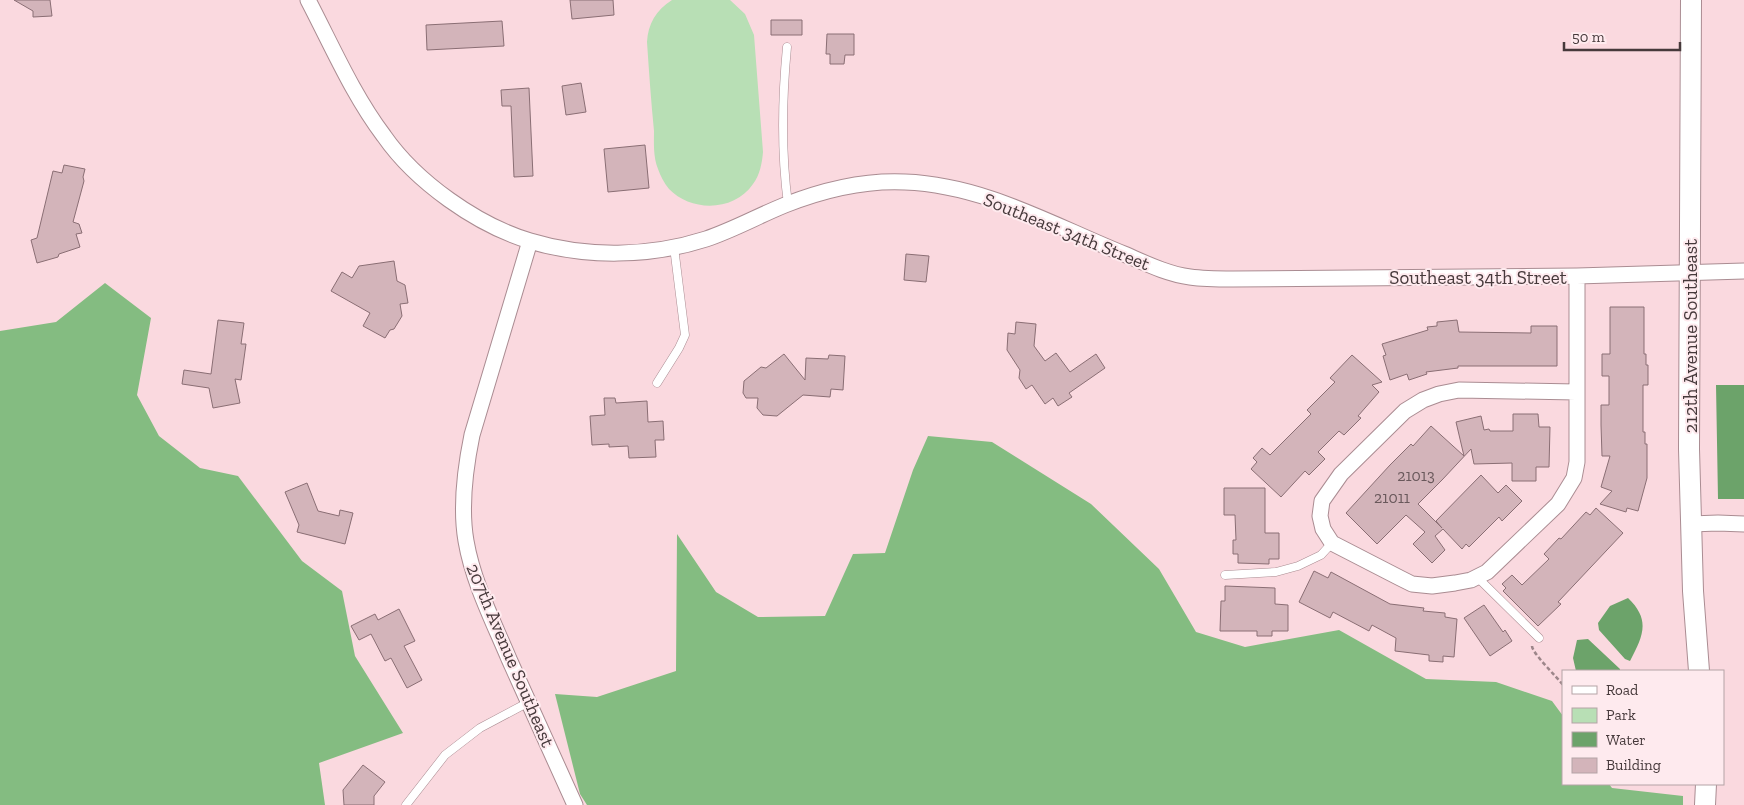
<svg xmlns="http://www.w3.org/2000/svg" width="1744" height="805" font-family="'Zilla Slab',serif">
<rect width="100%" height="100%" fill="#fad9df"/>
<path fill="#b8dfb5" d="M672,0h58l15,14 9,21 9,117c-1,11 -3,23 -10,32 -19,28 -62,28 -84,5 -5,-6 -9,-14 -11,-20 -5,-12 -4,-27 -4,-38 -3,-30 -5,-59 -7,-89 1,-18 9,-32 25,-42z"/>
<path fill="#84bc81" d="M105,283l46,35 -14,77 22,41 41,32 38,8 64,85 40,30 13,65 48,77 -84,30 6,42h-325v-474l56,-9z
M928,436l64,6 99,62 68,65 37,63 49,15 94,-17 87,49 70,3 56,19 11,15v68h46l3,4 71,8v9h-1096l-7,-11 -25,-100 42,3 79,-26 1,-137 39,58 42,25 67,-1 28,-62 32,-1 28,-83z"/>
<path fill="#6ca36a" d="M1716,385h28v114h-26z
M1628,598c23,22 15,38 2,63l-5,-2 -26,-29 -1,-7 12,-17z
M1588,639l32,30v2h-44l-3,-13 4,-18z"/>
<path fill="#d3b4ba" stroke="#8a6e74" d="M14,0h36l2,16 -19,1v-6z
M570,0h43l1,15 -42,4z
M771,20h31v15h-31z
M502,21l2,25 -77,4 -1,-25z
M827,34h27v21h-9l-1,9h-14v-10h-4z
M581,83l5,29 -20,3 -4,-29z
M529,88l4,88 -19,1 -3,-71h-9l-1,-16z
M645,145l4,43 -41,4 -4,-43z
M64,165l21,4 -2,8 1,4 -11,41 6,2 3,9 -6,1 4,13 -21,7 -1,3 -21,6 -6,-23 6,-2 16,-67 9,2z
M906,254l23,2 -3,26 -22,-2z
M394,261l3,20 8,4 3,18 -8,1 2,12 -8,13 -4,1 -5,8 -22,-12 7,-13 -39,-22 11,-19 10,6 7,-12z
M1610,307h34v47h2v11h2v20h-5v47h2v12h2v34l-9,33 -11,-3 -1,4 -26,-8 12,-13 -11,-4 9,-31h-8l-1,-31v-20h8v-29h-7v-22h8z
M218,320l26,3 -3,21h5l-5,36 -6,-1 5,24 -27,5 -4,-20 -27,-4 2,-14 27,4z
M1457,320l2,12 72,1v-7h26v40h-99v2l-32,4 1,2 -18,6 -2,-6 -17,6 -7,-24 3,-1 -4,-11 46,-14 -1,-3 10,-1v-4z
M1016,322l20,2 -2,22 11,15 11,-8 14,19 26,-18 9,14 -36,25 3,4 -14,9 -5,-8 -8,6 -13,-19 -6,4 -7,-11 1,-8 -13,-20 1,-17 7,1z
M784,354l21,26 1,-22 22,1 1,-4 16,1 -2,34 -12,-1 -1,8 -27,-2 -26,21 -14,-1 -6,-7 1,-10h-12l-3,-5 1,-12 17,-14 5,1z
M1352,355l30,27 -10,3 7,7 -21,24 3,2 -17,17 -5,-4 -21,21 7,7 -16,16 -4,-4 -24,26 -30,-28 6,-7 -4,-4 9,-10 8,7 41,-41 -4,-4 28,-28 -5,-4z
M604,398h11l1,5 31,-2 1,21 15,-1 1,19h-9l1,17 -27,1 -1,-12 -19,1v-3l-17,1 -2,-29 15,-1z
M1513,414h25l1,13h11l-1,40h-13v14h-24v-18l-38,1 -3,-15 -29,31 -24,24 24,24 -6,-7 45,-46 17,18 8,-8 16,16 -20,20 -3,-4 -30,30 -3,-3 -4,5 -19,-20 -8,7 10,14 -13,13 -19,-19 12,-12 -19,-17 -29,29 -31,-31 44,-48 21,-21 2,2 18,-20 33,30 -8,-34 25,-6 3,14 5,-1 1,2h23z
M307,483l11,28 21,5 1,-6 13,3 -8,31 -48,-12 2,-7 -14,-33z
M1224,488h41v45h14v26h-10v5l-31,-1v-9h-5v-14h3l-1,-25h-11z
M1596,508l27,25 -65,69 3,2 -23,22 -35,-35 3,-3 -4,-4 10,-9 10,10 27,-26 -5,-5 15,-16 2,1 25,-27 4,3z
M1314,571l14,7 3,-6 59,32 34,4 -1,3 22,2v4l12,2 -3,38 -11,-1v6l-14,-1v-6l-34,-4 1,-13 -24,-13 -3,6 -36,-19 -3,6 -31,-16z
M1225,586l50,2v16l13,1v26h-16v5h-15v-5h-37l1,-30h4z
M1484,605l19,27 2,-2 7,11 -22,15 -26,-38z
M399,609l16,32 -11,5 18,34 -15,8 -16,-30 -6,3 -14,-27 -12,6 -8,-14 24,-12 3,6z
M363,765l22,17 -11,14v9h-30l-1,-15z"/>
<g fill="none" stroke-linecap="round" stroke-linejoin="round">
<g stroke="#aa8c92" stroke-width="9">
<path id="service" d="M787,47c-5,52 -6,105 1,157
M657,383l22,-35 6,-13 -11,-88
M1225,575l51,-3 22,-6 23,-11 11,-12
M1477,577l62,61
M406,805l39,-50 35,-27 49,-26"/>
</g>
<g stroke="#aa8c92" stroke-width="17">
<path id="minor" d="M308,0c24,46 45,95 76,136 32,46 93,89 146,105 56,17 120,16 176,-2 27,-9 52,-23 79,-34 38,-15 79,-25 120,-23 79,3 147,43 219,72 21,9 43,20 66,23 14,2 28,2 43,2l344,-3 167,-5
M530,241l-58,194c-7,34 -12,71 -6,106 7,41 27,80 43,118 22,48 44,97 66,146
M1576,392l-117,-2 -20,4 -16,6 -18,11 -64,63 -19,27 -2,15 3,13 9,14 68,35 12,6 20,2 23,-3 16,-3 16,-8 71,-68 16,-26 3,-16v-186
M1691,524l27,-1 26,1"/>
</g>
<g stroke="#aa8c92" stroke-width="22">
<path id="tertiary" d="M1691,0l-2,449 4,142 6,80
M1705,805l1,-21"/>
</g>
<path stroke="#9d868a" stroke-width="2.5" stroke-dasharray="4 2.5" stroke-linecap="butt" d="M1532,646c0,7 25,31 31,39"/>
<use href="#service" stroke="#fff" stroke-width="8"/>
<use href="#minor" stroke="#fff" stroke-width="15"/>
<use href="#tertiary" stroke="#fff" stroke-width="20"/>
</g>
<g text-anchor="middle" stroke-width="4" stroke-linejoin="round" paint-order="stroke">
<g font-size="16" fill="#69585b">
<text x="1416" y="481">21013</text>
<text x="1392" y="503">21011</text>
</g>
<g font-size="19" fill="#46393b" stroke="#feeaee">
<text transform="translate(1067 231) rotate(22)" y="7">Southeast 34th Street</text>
<text x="1478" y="284">Southeast 34th Street</text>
<text transform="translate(1690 336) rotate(-90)" y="7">212th Avenue Southeast</text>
<text transform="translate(511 655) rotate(67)" y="7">207th Avenue Southeast</text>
</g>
</g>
<rect x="1562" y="670" width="162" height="115" fill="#feeaee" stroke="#b4a3a6"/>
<rect x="1572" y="686" width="25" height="8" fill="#ffffff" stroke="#b4a3a6"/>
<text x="1606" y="695" font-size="15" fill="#46393b">Road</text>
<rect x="1572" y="708" width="25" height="15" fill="#b8dfb5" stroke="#b4a3a6"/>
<text x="1606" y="720" font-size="15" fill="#46393b">Park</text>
<rect x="1572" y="732" width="25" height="15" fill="#6ca36a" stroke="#b4a3a6"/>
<text x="1606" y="745" font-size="15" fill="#46393b">Water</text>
<rect x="1572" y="758" width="25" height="15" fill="#d3b4ba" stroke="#b4a3a6"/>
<text x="1606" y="770" font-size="15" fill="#46393b">Building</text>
<path d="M1564 42v8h116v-8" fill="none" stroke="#46393b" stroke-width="2.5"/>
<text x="1572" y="42" font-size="15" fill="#46393b" stroke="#feeaee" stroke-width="4" paint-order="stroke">50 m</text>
</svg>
